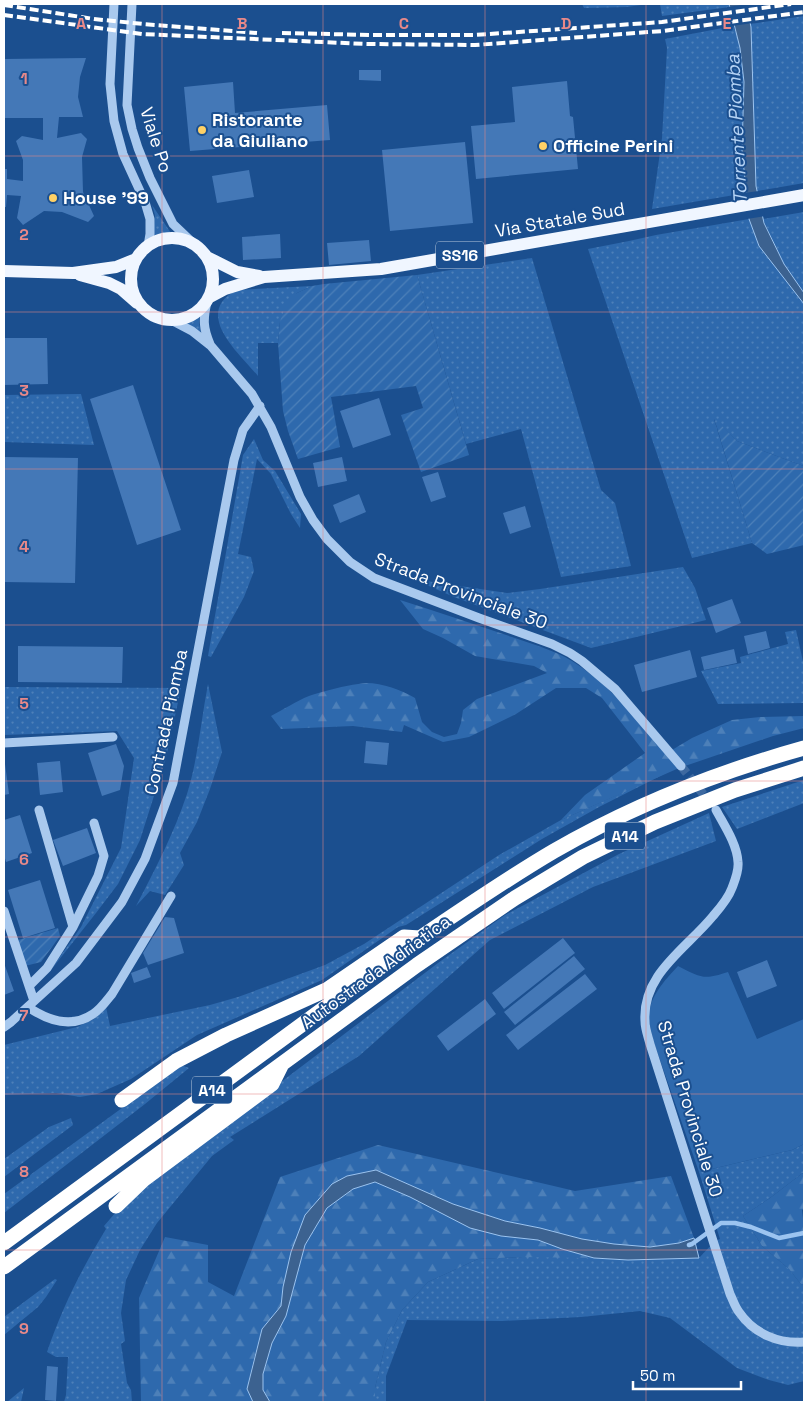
<svg xmlns="http://www.w3.org/2000/svg" width="808" height="1406" font-family="'Space Grotesk',sans-serif">
<defs>
<pattern id="grass-dots" width="8" height="8" patternUnits="userSpaceOnUse" patternTransform="scale(1.25)"><rect width="8" height="8" fill="#2e69ad"/><path d="M2 2h.1M6 6h.1" fill="none" stroke="#4d80b9" stroke-width="1.8" stroke-linecap="round"/></pattern>
<pattern id="forest-firs" width="22" height="20" patternUnits="userSpaceOnUse" patternTransform="scale(1.25)"><rect width="22" height="20" fill="#2e69ad"/><path d="M5 1l3.5 6h-7zM16 11l3.5 6h-7z" fill="#4d80b9"/></pattern>
<pattern id="garden-furrows" width="10" height="10" patternUnits="userSpaceOnUse" patternTransform="scale(1.25)"><rect width="10" height="10" fill="#2e69ad"/><path d="M-1 1l2-2M0 10L10 0M9 11l2-2" fill="none" stroke="#4d80b9"/></pattern>
</defs>
<rect width="100%" height="100%" fill="#1b4f8f"/>
<path fill="url(#grass-dots)" d="M582,4h66l-21,3 -43,1z
M660,4h69l1,3 -68,9z
M804,16v167l-47,8 -1,-5 -4,-134 -2,-28z
M733,26c17,34 8,86 9,124 1,14 3,29 4,43l-94,16 10,-71 5,-90 -2,-9z
M152,205l19,28h-5l-13,3 2,-21z
M804,212v81l-20,-29 -21,-45z
M749,219l10,27 45,58v162l-6,-2 -61,-23 -23,-22 38,124 -60,15 -104,-309 41,-8 27,-6z
M532,258l69,232 14,13 16,63 -70,11 -40,-148 -55,15 -49,-169z
M312,286l-15,7 -17,28 -2,22h-20v33c-20,-24 -65,-62 -22,-86z
M200,315l-1,8 2,9 -17,-10 8,-1z
M81,394l13,51 -90,-3v-47z
M254,439l9,21 12,11 26,43 -1,14 -9,-14 -20,-40 -14,-15 -19,95 13,3 3,14 -10,26 -33,60 -3,-1 35,-201z
M683,567l12,21 11,32 -115,28 -137,-51 -41,-18 94,14 33,-4z
M796,630l8,36v37l-86,1 -17,-33 40,-8 -1,-6 48,-13 -3,-12z
M208,684l14,68 -12,37 -13,33 -17,31 4,12 -19,30 -15,-4 -14,15c19,-36 38,-73 51,-112 11,-35 14,-74 21,-110z
M4,687l177,1 -15,70 -26,82 -22,44 -22,29 -49,62 34,-48 40,-79 13,-90 -17,-27 -113,4z
M668,772l-69,35 -57,32 -136,86 -8,2 -76,53 -125,55 -66,44 -34,15 -17,3 -24,-4 -52,2v-50l73,-18 17,-8 12,-12 4,19 100,-21 28,-8 87,-32 39,-21 135,-89 62,-35z
M804,780v23l-67,26 -15,-22z
M709,813l7,28 -123,46 -103,53 -131,116 -129,81 4,3 -22,16 -55,67 -17,27 -14,30 -5,33 4,28 -4,3 6,39 4,7 1,12h-68l2,-7 2,-38h-12l-9,-5c15,-44 35,-84 59,-123l-2,-3 24,-28 310,-235 67,-48 114,-61z
M181,1065l8,3 -44,36 -141,109v-19z
M71,1118l2,7 -8,6 -61,46v-18l45,-32z
M804,1144v28l-34,26 -27,18 19,30 27,23 11,14 4,3v95l-16,4 -19,-5 -32,-12 -67,-50 -30,-7 -59,6 -79,4 -95,-1 -21,56v26h-11v-14l11,-46 16,-32 26,-28 50,-23 45,-2h50l55,3 71,-2 16,-17 5,-2 -21,-67 93,-22z
M55,1279l2,1 -11,17 -8,10 -34,28v-18z
M24,1388l-3,14h-14z"/>
<path fill="url(#forest-firs)" d="M400,600c37,12 74,24 112,37 23,8 49,15 69,30 38,27 68,65 98,101l-118,52 24,-25 60,-42 -43,-55 -16,-10h-30l-40,26 -47,23 -26,5 -39,-17 -2,7 -49,-6 -72,3 -10,-13c12,-6 25,-15 38,-20 15,-5 42,-12 57,-13 17,0 35,7 49,15l7,24 10,10 12,5 13,-3 4,-11 2,-13 14,-11 70,-26 -13,-7 -59,-10 -32,-18 -20,-9z
M804,716v12l-31,8 -88,30 -13,-16 20,-12 40,-18 28,-3z
M378,1145l197,46 96,-15 23,62 -15,5 -29,4 -36,-3 -32,-5 -42,-11 -35,-7 -52,-17 -77,-34 -29,6 -56,76 -8,35 -2,19 -19,23 -9,33 -6,27 6,13h-112l-2,-104 26,-61 43,8v37l26,14 46,-119z
M804,1172v37l-2,1 2,17v59l-4,-3 -11,-14 -27,-23 -19,-30 27,-18z
M375,1182l126,54 37,4 24,9 32,9 -71,-1 -45,2 -50,23 -26,28 -16,32 -11,46v14h-105l-7,-12v-16l9,-31 14,-27 19,-71 22,-37 26,-19z"/>
<path fill="url(#garden-furrows)" d="M417,275l52,180 -48,17 -20,-57 22,-7 -7,-22 -85,11 9,50 -42,12 -10,-28 -5,-20 -5,-68 2,-22 7,-18 10,-10 15,-7 12,-2z
M714,418l23,23 61,23 6,2v79l-37,9 -15,-11z
M58,928l2,8 -19,26 -16,4 -7,-26z"/>
<path fill="#2e69ad" d="M678,966c23,12 26,14 50,6l29,67 47,-20v125l-12,6 -93,22 -46,-132c-1,-6 -3,-13 -4,-19 -2,-22 15,-40 29,-55z"/>
<path fill="#3c6290" stroke="#9cc4f0" d="M729,4h17l5,23 5,159 8,37 20,41 20,29v11l-45,-58 -10,-27 -7,-69 2,-68 -4,-34z
M376,1170l77,34 52,17 35,7 42,11 32,5 36,3 29,-4 15,-5 5,20 -71,2 -34,-2 -32,-9 -24,-9 -37,-4 -31,-8 -60,-31 -35,-15 -22,7 -26,19 -22,37 -19,71 -14,27 -9,31v16l7,12h-17l-6,-13 15,-60 19,-23 2,-19 8,-35 14,-37 27,-31 15,-8z"/>
<path fill="#1b4f8f" d="M749,4l4,19 -21,3 -5,-19z
M759,191l6,25 -18,3 -3,-26z"/>
<g fill="none" stroke-linecap="round" stroke-linejoin="round">
<path stroke="#9cc4f0" stroke-width="4.5" d="M689,1245l3,-1 29,-21h14l16,4 28,11 25,-5"/>
</g>
<path fill="#4478b7" d="M86,58l-6,19 -2,20 5,20h-24l-2,21 24,-5 6,6 -5,18 1,35 11,24 -6,6 -26,-10 -18,-1 -21,14 -6,-7 4,-22 -14,-1 -1,12h-2v-38h3v10l16,2v-21l-7,-19 6,-5 21,4v-22h-39v-59z
M359,70h22v11l-22,-1z
M567,81l3,35 3,1 5,52 -102,10 -5,-53 44,-4 -3,-35z
M233,82l2,31 92,-8 3,35 -140,11 -6,-64z
M465,142l8,81 -83,8 -8,-81z
M249,170l5,27 -37,6 -5,-27z
M280,234l1,24 -38,2 -1,-23z
M369,240l2,21 -42,4 -2,-22z
M4,338h43l1,46 -44,1z
M133,385l48,145 -44,15 -47,-146z
M379,398l12,37 -38,13 -13,-37z
M4,457l74,1 -3,125 -71,-1z
M342,457l5,24 -29,6 -5,-24z
M438,472l8,25 -15,5 -9,-25z
M359,494l7,18 -26,11 -7,-18z
M525,506l6,21 -21,7 -7,-21z
M732,599l9,24 -25,10 -9,-25z
M766,631l4,17 -22,6 -4,-18z
M18,646l105,1 -1,36 -104,-1z
M734,649l3,14 -33,7 -3,-13z
M690,650l7,27 -55,15 -8,-27z
M366,741l23,2 -2,22 -23,-2z
M116,744l8,22 -4,24 -18,6 -14,-43z
M60,761l3,31 -23,3 -3,-32z
M4,764h1l4,30 -5,1z
M20,815l12,38 -26,9 -2,-7v-35z
M87,828l9,25 -33,13 -10,-26z
M40,880l15,48 -32,10 -15,-48z
M165,917l9,1 10,35 -36,12 -5,-12z
M563,938l12,15 -71,56 -12,-16z
M574,956l11,13 -70,56 -11,-13z
M767,960l10,26 -30,12 -10,-26z
M4,963l10,28 -10,4z
M147,967l4,10 -17,6 -3,-10z
M585,974l12,15 -79,61 -12,-15z
M485,999l11,15 -48,37 -11,-15z
M47,1366l11,1 -2,34 -11,-1z"/>
<g fill="none" stroke-linecap="round" stroke-linejoin="round">
<path stroke="#3d69a0" stroke-width="9" stroke-dasharray="9 4.5" stroke-linecap="butt" d="M681,766l30,38"/>
<path stroke="#a9c9ee" stroke-width="9" d="M114,4l-4,80 4,37 9,33 22,48 5,17v15l-2,12
M132,4l-5,101 5,24 6,19 12,30 23,46 20,19
M207,302c-4,17 -4,26 3,42
M173,321l19,10 19,15 41,48 19,33 29,70 13,23 14,19 23,23 24,16 105,40 73,26 18,9 12,8 33,28 66,77
M4,743l109,-6
M39,810l34,117
M716,810c8,15 21,34 22,52 1,9 -3,18 -6,26 -4,11 -12,20 -19,28 -27,33 -71,58 -68,105 0,8 3,15 5,23l80,250c3,6 5,13 9,18 15,22 40,32 65,30
M4,911l30,90
M29,986l18,-18 26,-41 25,-51 6,-20 -10,-33
M28,1007c19,13 43,22 65,7 8,-5 14,-14 19,-20l59,-98
M4,1027l7,-5 65,-59 46,-61 23,-43 28,-76 61,-323 9,-30 17,-24"/>
<path stroke="#f0f6ff" stroke-width="12" d="M131 279a41 41 0 1 1 82 0a41 41 0 1 1-82 0Z
M207,257l30,15 22,4
M4,271l69,2 43,-6 20,-8
M80,275l29,8 12,6 16,14
M210,297l15,-8 39,-12 117,-8 423,-74"/>
<path stroke="#fff" stroke-width="15" d="M122,1100l54,-39 50,-26 102,-46 76,-52 16,1
M116,1206l27,-26 129,-96 9,-18
M4,1243l416,-305c44,-30 88,-60 134,-87 78,-45 164,-79 250,-103
M4,1267l413,-302 98,-67 68,-41 72,-35 80,-32 69,-22"/>
<path stroke="#fff" stroke-width="4" stroke-dasharray="9 4" stroke-linecap="butt" d="M4,5l90,14 49,5 114,9
M4,15l138,19 224,10 109,1 188,-14 141,-19
M282,33l90,2h103l187,-13 129,-18"/>
</g>
<path fill="none" stroke="#e88989" stroke-width="1" stroke-opacity="0.55" d="M162,4v1398M323,4v1398M485,4v1398M646,4v1398M4,156h800M4,312h800M4,469h800M4,625h800M4,781h800M4,937h800M4,1094h800M4,1250h800"/>
<g fill="#ffd166" stroke="#1b4f8f" stroke-width="2">
<circle cx="202" cy="130" r="5"/>
<circle cx="543" cy="146" r="5"/>
<circle cx="53" cy="198" r="5"/>
</g>
<g text-anchor="middle" stroke-width="4" stroke-linejoin="round" paint-order="stroke">
<g fill="#1b4f8f" stroke="#bbcadd" stroke-width="1">
<rect x="436" y="241.5" width="48" height="27" rx="4"/>
<rect x="605" y="822.5" width="40" height="27" rx="4"/>
<rect x="192" y="1076.5" width="40" height="27" rx="4"/>
</g>
<g font-size="16" font-weight="bold" fill="#fff">
<text x="460" y="261">SS16</text>
<text x="625" y="842">A14</text>
<text x="212" y="1096">A14</text>
</g>
<g font-size="18" font-weight="bold" fill="#fff" stroke="#1b4f8f" text-anchor="start">
<text x="212" y="126">Ristorante<tspan x="212" dy="21">da Giuliano</tspan></text>
<text x="553" y="152">Officine Perini</text>
<text x="63" y="204">House '99</text>
</g>
<g font-size="18" fill="#fff" stroke="#1b4f8f">
<text transform="translate(156 140) rotate(72)" y="6">Viale Po</text>
<text transform="translate(560 220) rotate(-10)" y="6">Via Statale Sud</text>
<text transform="translate(461 591) rotate(21)" y="6">Strada Provinciale 30</text>
<text transform="translate(166 722) rotate(-78)" y="6">Contrada Piomba</text>
<text transform="translate(376 972) rotate(-36)" y="6">Autostrada Adriatica</text>
<text transform="translate(690 1109) rotate(73)" y="6">Strada Provinciale 30</text>
</g>
<g font-size="19" font-style="italic" fill="#b5d3f5" stroke="#1b4f8f">
<text transform="translate(736 129) rotate(-93)" y="7">Torrente Piomba</text>
</g>
</g>
<g font-size="16" text-anchor="middle" font-weight="bold" fill="#e88989" stroke="#1b4f8f" stroke-width="4" stroke-linejoin="round" paint-order="stroke">
<text x="81" y="29">A</text>
<text x="242" y="29">B</text>
<text x="404" y="29">C</text>
<text x="566" y="29">D</text>
<text x="727" y="29">E</text>
<text x="24" y="84">1</text>
<text x="24" y="240">2</text>
<text x="24" y="396">3</text>
<text x="24" y="552">4</text>
<text x="24" y="709">5</text>
<text x="24" y="865">6</text>
<text x="24" y="1021">7</text>
<text x="24" y="1177">8</text>
<text x="24" y="1334">9</text>
</g>
<rect width="808" height="1406" fill="none" stroke="#ffffff" stroke-width="10"/>
<path d="M633 1381v8h108v-8" fill="none" stroke="#ffffff" stroke-width="2.5"/>
<text x="640" y="1381" font-size="15" fill="#ffffff" stroke="#1b4f8f" stroke-width="4" paint-order="stroke">50 m</text>
</svg>
